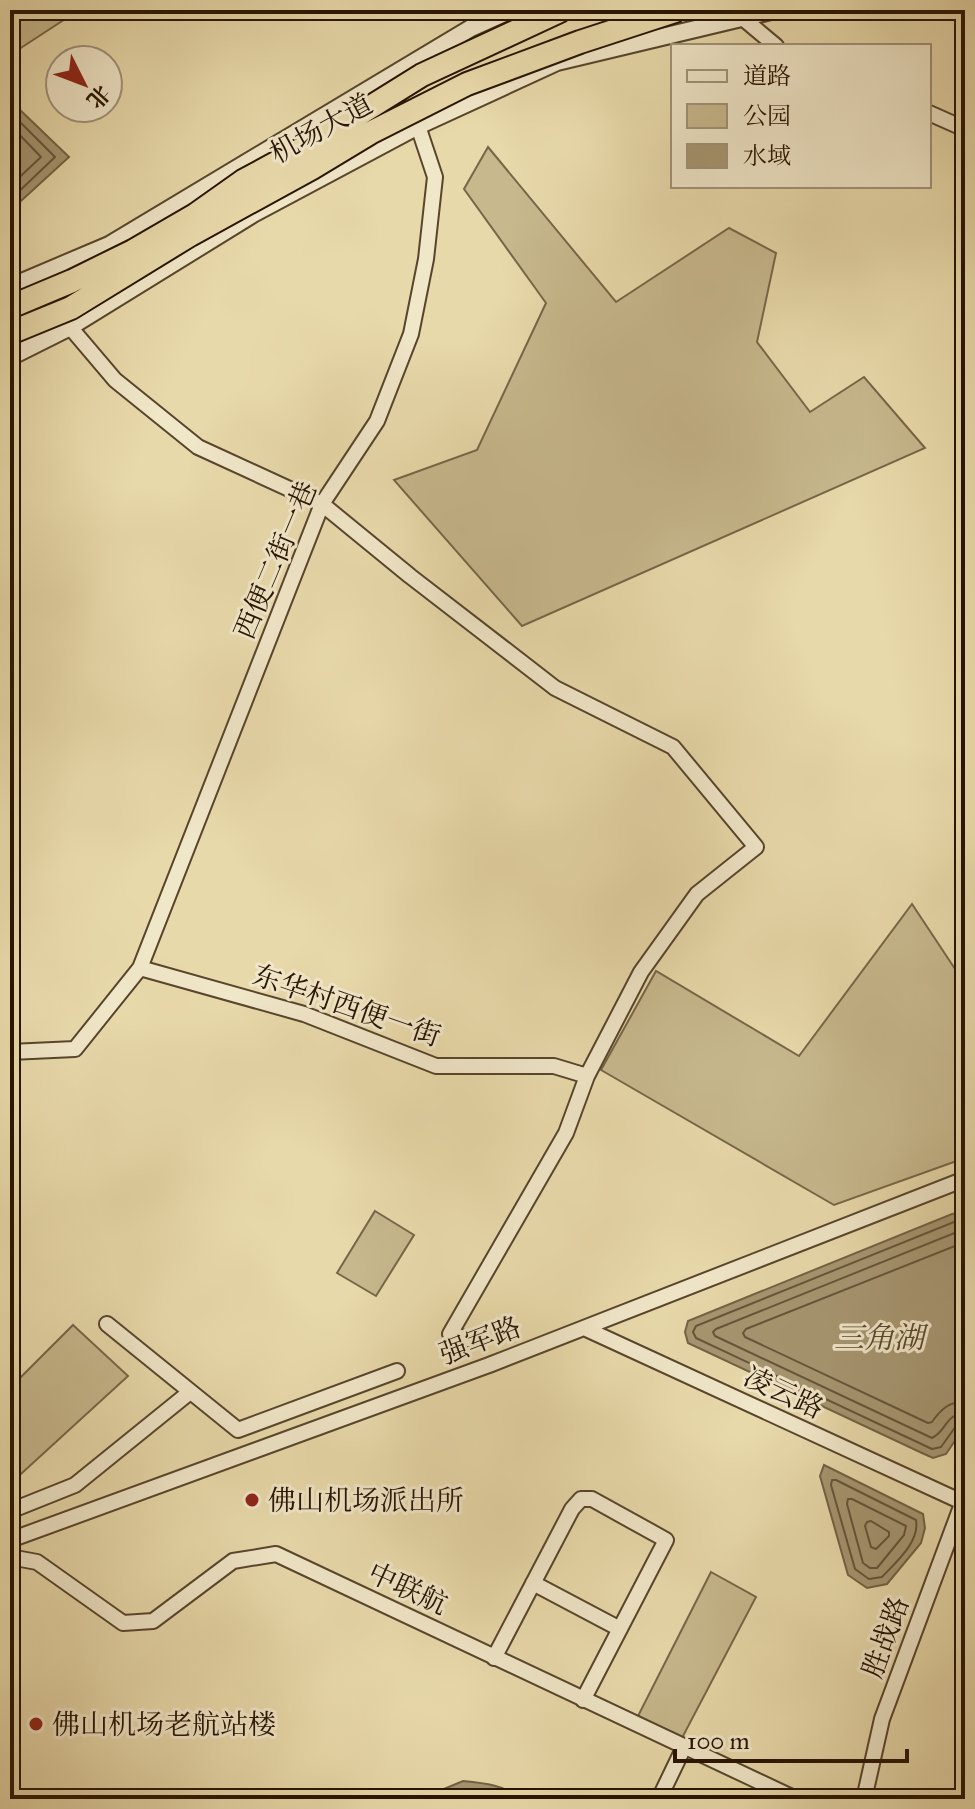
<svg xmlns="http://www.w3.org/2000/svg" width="975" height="1809" font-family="'IM FELL Great Primer','Noto Serif SC',serif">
<rect width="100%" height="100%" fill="#e8d9aa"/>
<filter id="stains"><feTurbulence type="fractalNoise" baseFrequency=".0025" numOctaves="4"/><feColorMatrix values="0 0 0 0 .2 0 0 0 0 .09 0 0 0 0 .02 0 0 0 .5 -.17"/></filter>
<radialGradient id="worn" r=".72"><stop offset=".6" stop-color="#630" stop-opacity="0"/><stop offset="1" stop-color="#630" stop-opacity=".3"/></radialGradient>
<path fill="#c7b88d" stroke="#776648" stroke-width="2" d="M10,10h69l-69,45z
M488,147l128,155 113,-74 47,25 -19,89 53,70 54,-35 61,71 -403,178 -128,-146 83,-30 69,-147 -82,-114z
M912,904l53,80v174l-131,47 -233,-135 55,-99 143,85z
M375,1211l39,24 -38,61 -39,-23z
M73,1325l55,51 -118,108v-96z
M711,1572l45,25 -74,141 -44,-22z"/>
<path fill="#a69671" stroke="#736245" stroke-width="2" d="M17,107l52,50 -59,54v-99z
M965,1212v214l-19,28 -13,4 -11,-5 -234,-110 -3,-11 3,-11 264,-107z
M824,1465l99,49 2,14 -4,15 -34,41 -20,4 -19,-13 -28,-99z
M463,1781c21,2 42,4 58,18h-91l14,-10z"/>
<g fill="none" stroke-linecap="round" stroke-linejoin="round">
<path stroke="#66553a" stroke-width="2" d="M10,118l7,1 38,38 -45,43
M10,128l4,1 27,28 -31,29
M965,1220l-11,2 -258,104 -3,6 3,6 236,111 9,-2 15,-21 9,-2
M965,1230l-8,2 -241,97 -3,3 2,4 217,102c15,-7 12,-23 33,-25
M965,1242l-219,87 -3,4 2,4 183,86 4,-1c9,-13 17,-20 33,-21
M832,1480h4l80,40c4,22 -20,42 -34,57l-13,2 -14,-10 -24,-84z
M848,1499h4l54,27 -2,9 -27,33h-7l-7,-5 -16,-59z
M871,1521l18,11v4l-13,13 -5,-2 -6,-21 2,-4z"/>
<g stroke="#57452c" stroke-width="18">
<path id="minor" d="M733,10l43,36
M929,113l36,16
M70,327l45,53 83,67 124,57 88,72 145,112 118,59 83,100 -59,47 -56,78 -54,104 -21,57 -116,201 18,5
M140,968l164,46 132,52h118l33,10
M10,1052l65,-3 65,-81 182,-464 55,-83 34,-87 15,-75 9,-82 -17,-51
M107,1324l131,106 159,-59
M584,1328l378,174
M10,1511l65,-26 115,-93
M10,1540l479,-175 476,-186
M10,1557l27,5 86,61 30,-2 80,-60 43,-7 520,245
M533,1583l87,46
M494,1658l78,-149 9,-10h11l74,41 -83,160
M659,1799l25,-52
M864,1799l18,-80 83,-223"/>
</g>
<g stroke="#57452c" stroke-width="20">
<path id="tertiary" d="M10,287l99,-42 362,-217 40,-18
M10,357l60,-30 183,-113 165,-88 139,-64 218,-52"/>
</g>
<use href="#minor" stroke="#f0e6c8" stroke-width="14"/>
<use href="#tertiary" stroke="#f0e6c8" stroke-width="16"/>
<g stroke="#271402" stroke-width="26" stroke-linecap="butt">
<path id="primary-bridge" d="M10,307l62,-26 61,-30 62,-36 48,-34 68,-37 111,-69 140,-65
M10,333l61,-25 119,-73 122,-67 58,-35 97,-49 113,-42 98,-32"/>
</g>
<use href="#primary-bridge" stroke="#e8d9aa" stroke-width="22"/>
</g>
<g fill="#8f2418" stroke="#f0e6c8" stroke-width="3">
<circle cx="252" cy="1500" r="8"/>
<circle cx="36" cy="1724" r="8"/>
</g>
<g text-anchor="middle" stroke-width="6" stroke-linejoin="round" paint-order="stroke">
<g font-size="28" fill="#271402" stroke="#f0e6c8">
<text transform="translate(321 128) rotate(-29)" y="10">机场大道</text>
<text transform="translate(275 560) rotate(-67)" y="10">西便二街一巷</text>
<text transform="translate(347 1005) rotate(19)" y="10">东华村西便一街</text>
<text transform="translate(480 1340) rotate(-21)" y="10">强军路</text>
<text transform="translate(784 1392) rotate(25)" y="10">凌云路</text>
<text transform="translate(408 1588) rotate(25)" y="10">中联航</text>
<text transform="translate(885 1637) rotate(-70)" y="10">胜战路</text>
</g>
<g font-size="28" fill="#271402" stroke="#f0e6c8" text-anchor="start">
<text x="268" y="1510">佛山机场派出所</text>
<text x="52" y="1734">佛山机场老航站楼</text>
</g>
<g font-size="30" font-style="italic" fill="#5a482e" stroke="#f0e6c8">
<text x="879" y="1348">三角湖</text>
</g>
</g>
<rect width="975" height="1809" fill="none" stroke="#e8d9aa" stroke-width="40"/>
<rect x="12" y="12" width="951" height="1785" fill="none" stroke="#271402" stroke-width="4"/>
<rect x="20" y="20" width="935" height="1769" fill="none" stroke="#271402" stroke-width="2"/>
<rect x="671" y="44" width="260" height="144" fill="#f0e6c8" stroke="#a09279" stroke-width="2"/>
<rect x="687" y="70" width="40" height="12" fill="#f0e6c8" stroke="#a09279" stroke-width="2"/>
<text x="743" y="84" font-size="24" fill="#271402">道路</text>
<rect x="687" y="104" width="40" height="24" fill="#c7b88d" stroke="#a09279" stroke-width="2"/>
<text x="743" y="124" font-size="24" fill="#271402">公园</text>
<rect x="687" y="144" width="40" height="24" fill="#a69671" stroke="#a09279" stroke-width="2"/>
<text x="743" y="164" font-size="24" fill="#271402">水域</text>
<g transform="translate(84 84) rotate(132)"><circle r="38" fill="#f0e6c8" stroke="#a09279" stroke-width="2"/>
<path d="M0-6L14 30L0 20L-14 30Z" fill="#8f2418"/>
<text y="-12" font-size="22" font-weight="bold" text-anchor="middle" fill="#271402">北</text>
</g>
<path d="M675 1749v12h232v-12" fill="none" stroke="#271402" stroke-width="4"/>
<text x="687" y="1749" font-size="24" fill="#271402" stroke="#f0e6c8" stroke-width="6" paint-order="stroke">100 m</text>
<rect width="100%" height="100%" filter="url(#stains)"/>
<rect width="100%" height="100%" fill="url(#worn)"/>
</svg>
